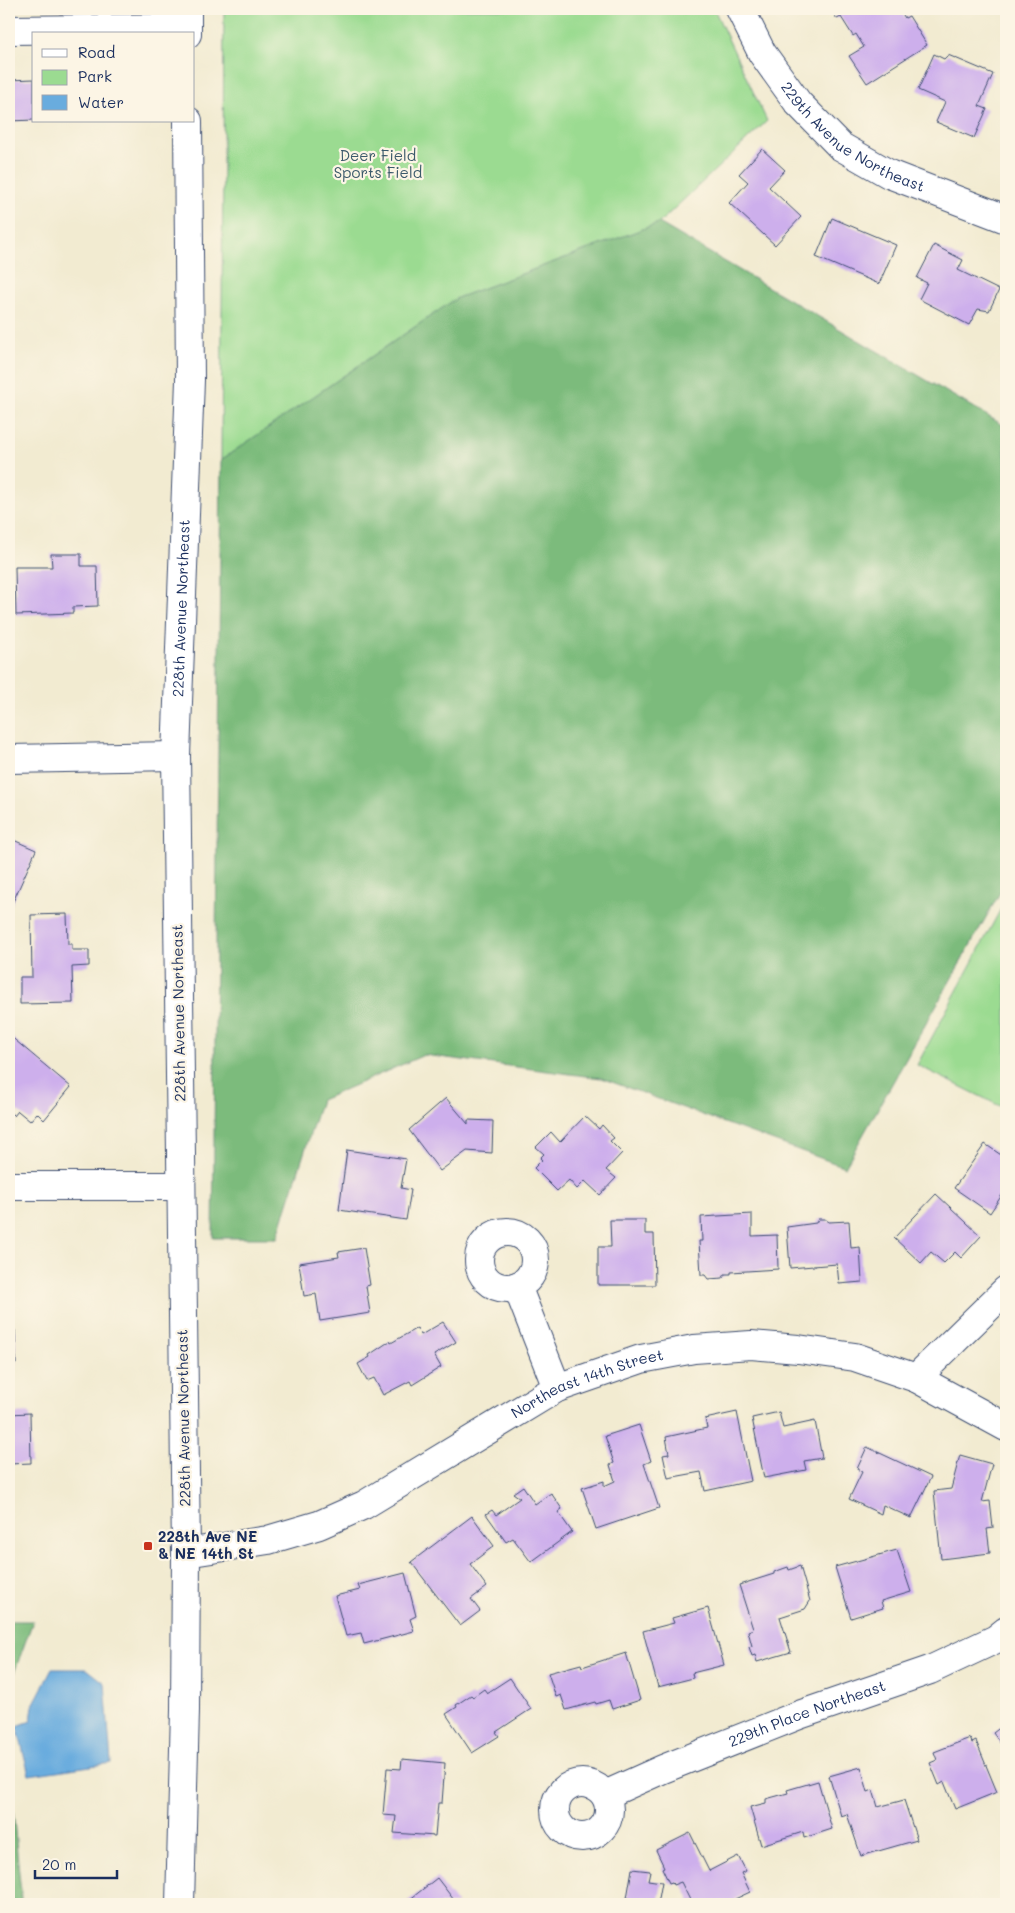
<svg xmlns="http://www.w3.org/2000/svg" width="1015" height="1913" font-family="Mali,sans-serif">
<rect width="100%" height="100%" fill="#fcf5e5"/>
<filter id="ink" filterUnits="userSpaceOnUse"><feTurbulence type="fractalNoise" baseFrequency=".02" numOctaves="2"/><feDisplacementMap in="SourceGraphic" scale="10" xChannelSelector="R" yChannelSelector="G"/><feConvolveMatrix kernelMatrix="1 2 1 2 8 2 1 2 1" color-interpolation-filters="sRGB"/></filter>
<filter id="wash" filterUnits="userSpaceOnUse"><feTurbulence type="fractalNoise" baseFrequency=".0096" numOctaves="4" result="noise"/><feDisplacementMap in="SourceGraphic" scale="20" xChannelSelector="R" yChannelSelector="G"/><feGaussianBlur stdDeviation="1.12" result="paint"/><feColorMatrix in="noise" values="0 0 0 0 0 0 0 0 0 0 0 0 0 0 0 0 0 1.4 0 .05"/><feComposite in="paint" operator="in"/></filter>
<g filter="url(#wash)">
<rect width="100%" height="100%" fill="#f2ebd1"/>
<path fill="#9bdb91" stroke="#5b8578" d="M224,9h490l53,112 -108,102 -202,75 -236,162z
M1004,903h2v206l-89,-44z"/>
<path fill="#7cbb7b" stroke="#4c756c" d="M659,223l344,202 3,38v419l-161,285 -244,-89 -177,-23 -103,45 -44,138h-64l8,-778 236,-162z
M9,1621h24l-24,66z
M9,1768l13,136h-13z"/>
<path fill="#69acde" stroke="#426e9e" d="M52,1669h35l18,14 6,80 -82,12 -12,-49 14,-5 2,-16z"/>
<g id="blocks">
<path fill="#cdafec" d="M830,9h69l6,9 4,-2 18,29 -60,38 -18,-27 15,-9 -8,-13 -3,2 -12,-19 -4,2z
M934,54l10,5 4,-4 45,19 -14,32 8,3 -13,29 -38,-16 9,-20 -27,-12z
M34,79v41l-25,1v-41z
M762,149l23,21 -16,17 32,30 -26,28 -46,-42 19,-21 -9,-8z
M832,218l64,27 -17,39 -63,-27z
M934,245l29,15 -5,10 41,20 -10,21 -11,-2 -9,16 -50,-26 8,-16 -10,-5z
M51,554h30v12h16l1,40 -25,1v6l-57,2 -1,-48h37z
M9,838l27,12 -24,54 -3,-1z
M67,914l1,30h4v6h17v16l-17,1 1,36 -53,1v-27h12l-1,-62z
M9,1035l62,52 -27,33 -7,-7 -7,8 -12,-10 -4,5 -5,-5z
M446,1098l22,26v-4l25,1 -1,32 -25,-2 -27,20 -31,-41z
M585,1116l14,13 3,-4 12,13 -4,3 12,12 -16,17 10,8 -16,17 -15,-14 -8,8 -8,-9 -12,11 -23,-23 8,-8 -2,-2 4,-4 -8,-7 15,-15 9,10z
M985,1144l19,13 2,-4v36l-16,24 -36,-25z
M347,1150l59,9 -5,29 10,2 -5,30 -67,-10z
M936,1194l45,42 -20,22 -6,-6 -11,11 -13,-11 -10,11 -27,-25z
M752,1214v22l25,-1 1,34 -47,3v2h-6l-2,4 -15,1 -3,-4h-4l-2,-34h3l-1,-24z
M818,1219h7l4,3 20,-1 2,27 9,-1 2,35 -23,2 -2,-20 -47,4 -3,-41 29,-4z
M610,1220h35v14h9l1,51h-57v-38h13z
M364,1248l6,37 -4,1 4,27 -50,8 -4,-27 -12,2 -5,-33 40,-6 -1,-5z
M443,1322l13,20 -22,13 7,12 -29,18 -2,-4 -27,14 -9,-17 -7,3 -9,-17 12,-7 -1,-2 21,-14 1,2 26,-15 4,7z
M9,1330h6l1,34h-7z
M737,1412l14,69 -46,10 -4,-19 -33,6 -5,-23 6,-1 -3,-17 41,-9 -2,-9z
M779,1412l4,16 32,-7 7,37 -18,3 2,9 -42,8 -12,-60z
M30,1413l1,50 -22,1v-50z
M639,1425l12,36 -7,3 15,44 -63,21 -14,-41 22,-7v5l11,-5 -5,-16 4,-2 -9,-27z
M867,1447l64,30 -20,41 -28,-13 -2,9 -32,-15 13,-27 -5,-3z
M960,1455l32,9 -10,38 8,-1 3,27 -6,1 3,24 -49,6 -7,-68 17,-2z
M523,1486l12,18 16,-11 11,16 -4,3 14,20 -41,30 -18,-24 -7,4 -20,-28 6,-4 4,5 24,-17 -7,-5z
M472,1516l22,30 -24,18 17,23 -16,12 9,12 -20,15 -49,-64z
M897,1550l14,42 -30,9 2,7 -32,10 -16,-51z
M800,1566l10,35 -5,8 -25,8 11,35 -34,10 -2,-7 -3,1 -3,-9 3,-1 -4,-15 5,-2 -14,-44 35,-11v-2l14,-5 1,3z
M405,1573l11,43 -6,3 4,12 -50,13 -3,-11 -15,3 -11,-40 25,-6 -2,-5z
M708,1608l16,57 -32,8 1,5 -35,9 -15,-56 31,-8 -2,-5z
M626,1653l14,47 -28,9 -3,-9 -13,4 -1,-2 -29,8 -5,-15 -5,2 -8,-24 33,-9 1,3z
M510,1678l21,31 -35,23 3,4 -27,17 -26,-39 11,-7 -1,-2 15,-10 2,2 11,-8 3,4z
M1006,1723v28l-13,-18z
M970,1738l2,5 4,-2 21,51 -42,17 -11,-27 -5,3 -9,-22 7,-3 -3,-8z
M402,1759l43,4 -3,40h-4l-3,33 -41,-3 2,-17 -13,-1 4,-47 14,1z
M861,1767l7,25 5,-2 5,17 26,-7 13,40 -56,16 -14,-42 -6,2 -12,-40z
M818,1781l14,48 -28,9 -1,-6 -42,13 -11,-38 16,-4v-4l22,-6 -1,-3z
M690,1833l19,38 29,-15 8,15 -5,2 9,19 -15,7 3,5h-46l-11,-22 -8,3 -1,-3 -3,1 -7,-15 2,-1 -8,-17z
M632,1869l18,2 -2,9 14,2 -4,22h-32z
M437,1878l20,26h-53z"/>
</g>
</g>
<g filter="url(#ink)">
<use href="#blocks" fill-opacity="0" stroke="#3b4b6f" stroke-width="1"/>
<g fill="none" stroke-linecap="round" stroke-linejoin="round">
<g stroke="#3b4b6f" stroke-width="30">
<g id="minor">
<path id="s1" d="M740,9l22,44 36,50 42,43 49,28 117,45"/>
<path d="M9,30l178,-2"/>
<path d="M9,759l167,-3"/>
<path d="M9,1186h172"/>
<circle cx="507" cy="1260" r="28"/>
<path d="M517,1286l40,102"/>
<path d="M916,1378l90,-88"/>
<path id="s2" d="M186,1553l82,-13 51,-15 45,-20 193,-117 84,-29 53,-10 57,-4 47,4 57,8 61,21 90,49"/>
<circle cx="582" cy="1810" r="27"/>
<path id="s3" d="M605,1795l58,-26 136,-54 131,-45 66,-31 10,-8"/>
</g>
</g>
<g stroke="#3b4b6f" stroke-width="30">
<g id="major">
<path d="M187,34v-25"/>
<path id="s4" d="M180,1904l5,-194 1,-157 -10,-797 14,-376 -2,-259"/>
</g>
</g>
<use href="#minor" stroke="#fff" stroke-width="28"/>
<use href="#major" stroke="#fff" stroke-width="28"/>
</g>
</g>
<rect fill="#c8321e" stroke="#fcf5e5" stroke-width="2" x="143" y="1541" width="10" height="10" rx="2.5"/>
<g text-anchor="middle" stroke-width="4.5" stroke-linejoin="round" paint-order="stroke">
<g font-size="15" fill="#1b2f5e" stroke="#fcf5e5">
<text dy="5" stroke="none"><textPath href="#s1" startOffset="176">229th Avenue Northeast</textPath></text>
<text dy="5" stroke="none"><textPath href="#s4" startOffset="1296">228th Avenue Northeast</textPath></text>
<text transform="translate(179 1013) rotate(-91)" y="5">228th Avenue Northeast</text>
<text dy="5" stroke="none"><textPath href="#s2" startOffset="441">Northeast 14th Street</textPath></text>
<text transform="translate(184 1418) rotate(-91)" y="5">228th Avenue Northeast</text>
<text dy="5" stroke="none"><textPath href="#s3" startOffset="218">229th Place Northeast</textPath></text>
</g>
<g font-size="15" fill="#3b5a6b" stroke="#fcf5e5">
<text x="378" y="161">Deer Field<tspan x="378" dy="17">Sports Field</tspan></text>
</g>
<g font-size="15" font-weight="bold" fill="#1b2f5e" stroke="#fcf5e5" text-anchor="start">
<text x="158" y="1542">228th Ave NE<tspan x="158" dy="17">&amp; NE 14th St</tspan></text>
</g>
</g>
<rect width="1015" height="1913" fill="none" stroke="#fcf5e5" stroke-width="30"/>
<rect x="32" y="32" width="162" height="90" fill="#fcf5e5" stroke="#a2a6af"/>
<rect x="42" y="49" width="25" height="8" fill="#ffffff" stroke="#a2a6af"/>
<text x="78" y="58" font-size="15" fill="#1b2f5e">Road</text>
<rect x="42" y="70" width="25" height="15" fill="#9bdb91" stroke="#a2a6af"/>
<text x="78" y="82" font-size="15" fill="#1b2f5e">Park</text>
<rect x="42" y="95" width="25" height="15" fill="#69acde" stroke="#a2a6af"/>
<text x="78" y="108" font-size="15" fill="#1b2f5e">Water</text>
<path d="M35 1870v8h82v-8" fill="none" stroke="#1b2f5e" stroke-width="2.5"/>
<text x="42" y="1870" font-size="15" fill="#1b2f5e" stroke="#fcf5e5" stroke-width="4" paint-order="stroke">20 m</text>
</svg>
